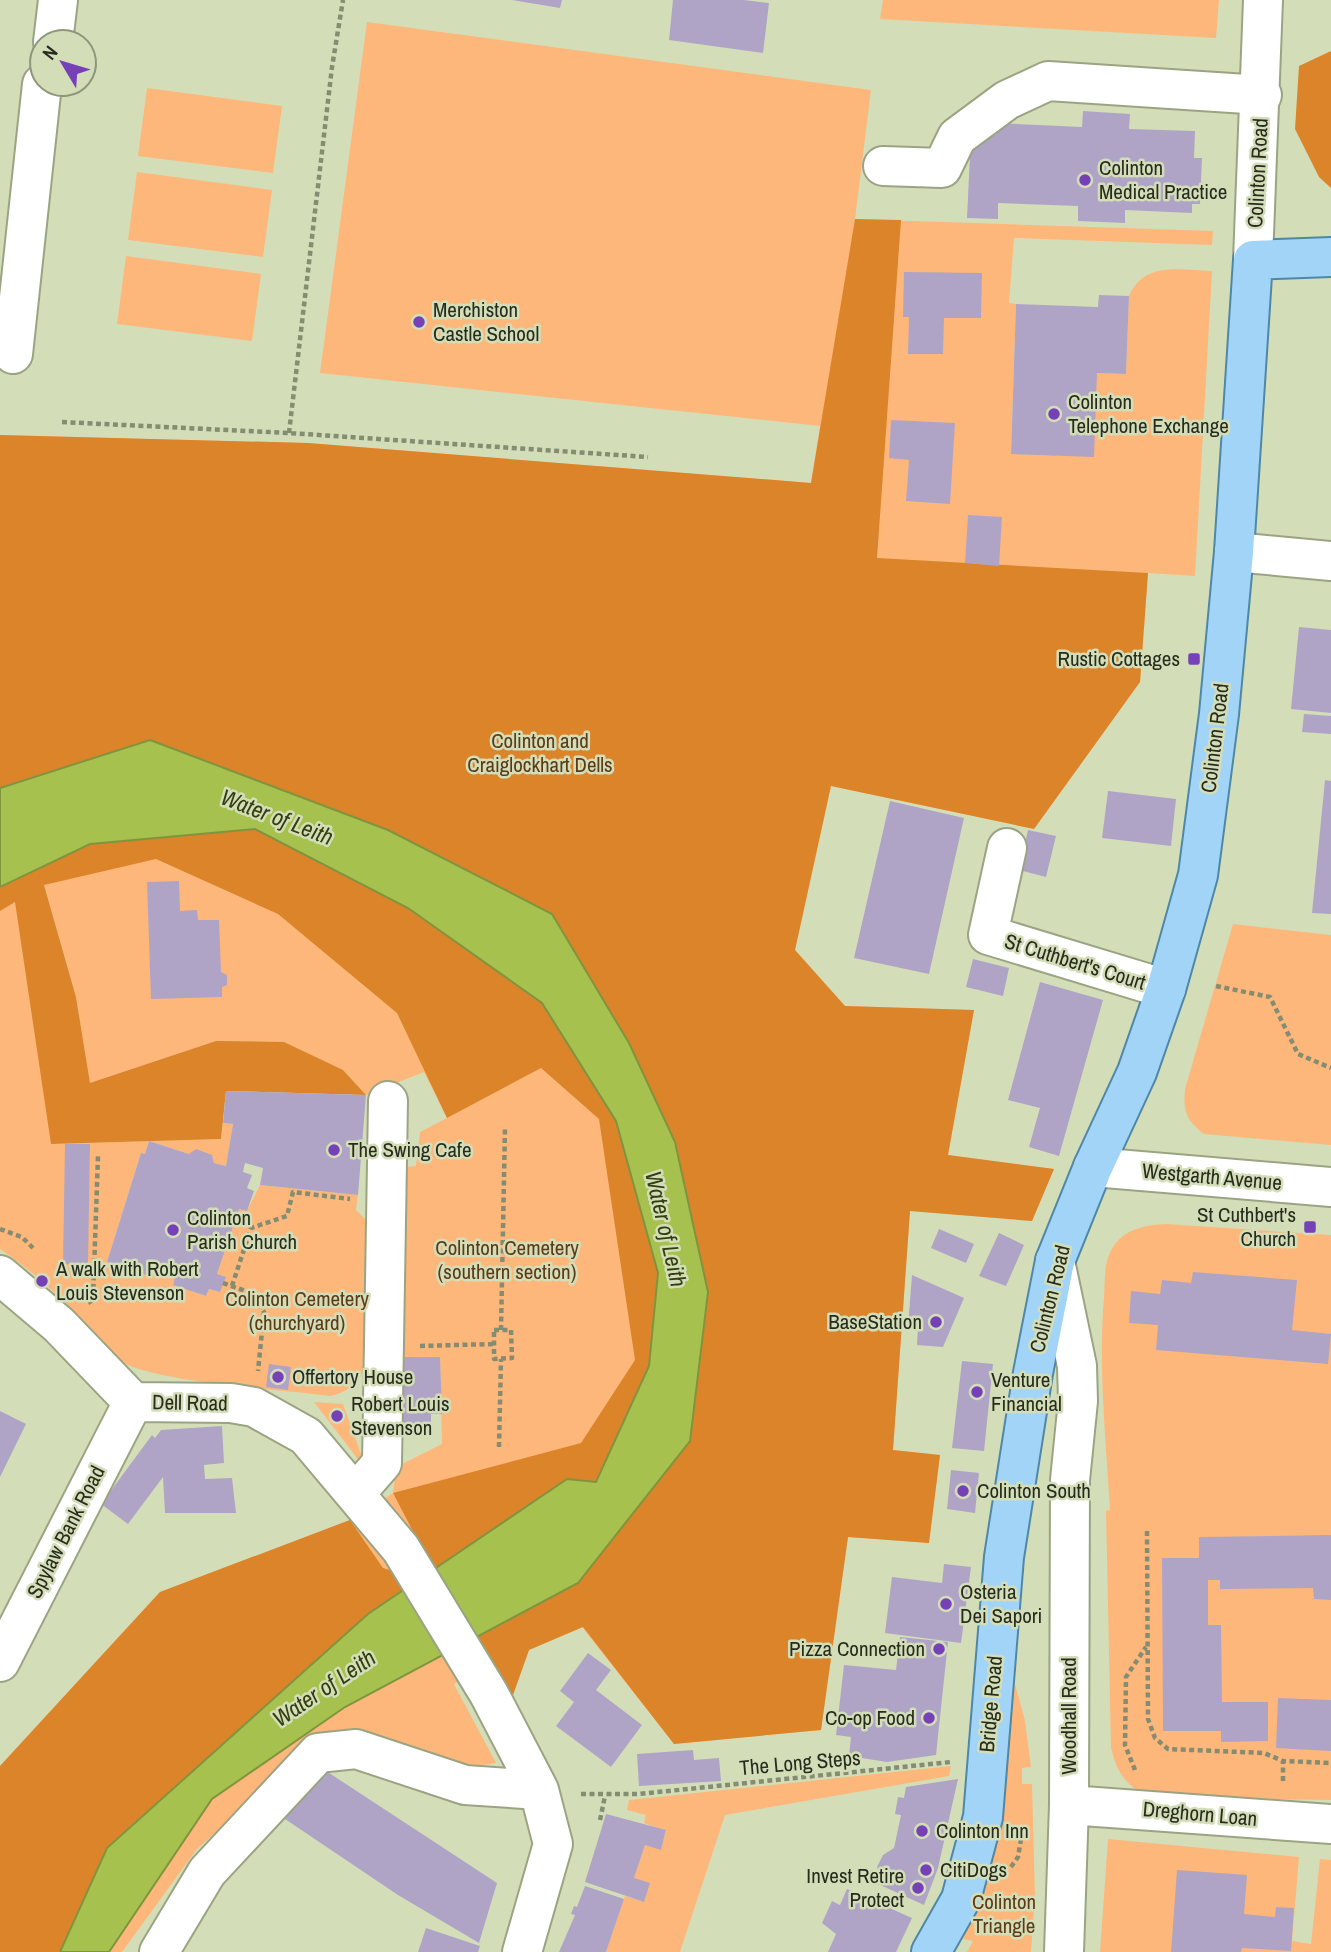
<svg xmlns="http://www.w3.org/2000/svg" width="1331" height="1952" font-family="'Archivo Narrow',sans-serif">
<rect width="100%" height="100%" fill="#d3deb9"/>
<path fill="#feb77a" d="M883,0h336l-3,38 -336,-19z
M367,22l504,68 -16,129 358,12 -1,14 -198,-7 -5,65 7,1 -5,149 86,-80 29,1 3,-78c15,-35 51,-26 83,-25l-17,305 -47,-3 -8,109 -106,147 -203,-43 -36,164 50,56 129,4 -26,145 106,14 -22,52 -122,-10 -17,239 47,5 -11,88 -81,-6 -27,193 -147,14 -92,-117 -53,23 -16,45 -24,-34 -35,23 42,79 -25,4 -108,-27 -129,76 -37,33 -75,103h-122v-186l160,-174 190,-72 43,-27 3,-26 46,-23 -2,-87h-45l-1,-189 22,-2 4,-34 27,-14 -23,-46 -58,23 -23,-25 -127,-29 -126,43 -14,-87 -32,-112 7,259 170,-5 2,-16 10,1 -7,42 -12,-3 -2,-8 -23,-1 -40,-13 -4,13 -4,-1 -34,109 38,13 3,-7 27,10 -2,7 33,11 3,-7 11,3 5,-15 -8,-3 22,-65 8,2 13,-26 98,10 -2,15 18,18c0,24 2,116 -5,133 -8,19 -19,31 -39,35 -48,-7 -179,-13 -214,-37 -23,-16 -39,-43 -58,-63 -18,-18 -37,-32 -58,-47v-814l308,8 503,40 9,-57 -500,-53z
M147,88l135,18 -9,67 -135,-17z
M137,172l135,18 -9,67 -135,-17z
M126,256l135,18 -9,67 -135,-17z
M1233,924l98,11v210l-127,-11c-18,-14 -21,-23 -19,-45z
M1166,1224l165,11v565l-174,-3c-28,-5 -40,-23 -46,-49l-5,-237 4,-1c-4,-71 -12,-142 -6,-213 1,-13 0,-31 5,-42 10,-25 34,-30 57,-31z
M314,1402l29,2 24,67z
M1012,1673l13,48 6,46 -9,1v16h10l3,113 -4,55h-64l6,-11 -10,-2 26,-65 18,-113z
M951,1766l-2,10 -224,39 -45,137h-74l19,-56 19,6 -10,-24 11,-33 16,4 5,-18 -22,-8 2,-8 -19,-5 2,-10z
M1108,1839l191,18 -7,84 19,3 9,-85 11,1v92h-231z"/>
<path fill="#db842a" d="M1331,51v137l-12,-11 -24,-48 4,-63z
M855,219l46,1 -24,338 271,15 -8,109 -106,147 -203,-43 -36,164 50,56 129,4 -26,145 106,14 -22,52 -122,-10 -17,239 47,5 -11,88 -81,-6 -27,193 -147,14 -91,-117 -54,23 -16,45 -39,-59 104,-53 130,-291 -33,-150 -46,-99 -77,-129 -164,-84 -238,-90 -150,48v-353l308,8 503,40z
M255,829l153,79 134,95 74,118 42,152 -9,93 -53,116 -29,-3 -134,91 -40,-77 188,-50 54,-83 -36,-241 -58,-51 -94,50 -50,-105 -119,-99 -122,-55 -112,26 32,112 14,86 126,-42 68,1 59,28 23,25 -140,-4 -5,48 -170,5 -36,-242 -15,9v-24l90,-43z
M350,1520l33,48 13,4 9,16 -37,26 -261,234 -47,104h-60v-186l160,-174z"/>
<path fill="#a6c14d" stroke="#80943f" stroke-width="2" d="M150,740l238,90 164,84 77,129 46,99 33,150 -18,149 -112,142 -233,124 -133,92 -103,153h-49l47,-104 261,-234 199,-135 29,3 53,-116 9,-93 -42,-152 -74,-118 -134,-95 -153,-79 -165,15 -90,43v-99z"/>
<path fill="#b0a4c6" d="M512,0h50l-2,8z
M673,0h71l25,3 -6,50 -94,-13z
M1083,111l47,3 -1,15 66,2 -1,27h8l-2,46h-8v9l-67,-3v13l-47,-2v-15l-80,-3v16l-31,-1 4,-84 25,1v-12l86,4z
M904,272l78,1 -1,45h-37l-1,36h-35l1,-37h-6z
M1099,295l30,1 -3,78 -29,-1 -3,84 -83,-3 5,-150 82,3z
M891,420l64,3 -5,81 -44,-3 3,-41 -20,-2z
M968,515l34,2 -3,49 -34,-3z
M1299,627l32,3v83l-40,-4z
M1304,714l27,2v18l-29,-2z
M1325,780l6,1v133l-19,-1z
M1108,791l68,8 -5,47 -69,-8z
M890,801l74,17 -35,156 -75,-16z
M1028,830l28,6 -10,41 -27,-7z
M179,881l1,30 17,-1 1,10h21l2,52 6,3v10l-5,2v10l-71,2 -4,-117z
M973,959l36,9 -6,28 -37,-9z
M1040,982l63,18 -44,156 -30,-9 11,-39 -32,-8z
M226,1091l140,4 -8,100 -98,-10 3,-17 -18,-5 -2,9 9,3 -5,13 7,3 -7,20 -8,-2 -22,65 9,3 -6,15 -11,-3 -3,7 -33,-11 2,-7 -27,-10 -2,7 -39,-13 34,-109 4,1 4,-13 40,13 7,-5 16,6 2,8 12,3 7,-42 -10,-1z
M65,1144h25l-2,121 -25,-1z
M939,1229l35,15 -8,19 -35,-15z
M999,1233l25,12 -18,41 -27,-10z
M1193,1272l104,8 -5,50 39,4 -3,30 -172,-14 2,-25 -29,-2 2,-32 29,3 2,-14 29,3z
M912,1275l52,23 -21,49 -26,-2 1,-18 -10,-1z
M395,1357h45l2,57h-11v16h-26l-9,-19z
M962,1361l31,3 -9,87 -32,-3z
M269,1364l22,3 -3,23 -22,-3z
M0,1411l26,13 -26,53z
M222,1426l2,37 -20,2 1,14 27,-1 4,35h-71l-2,-36 -35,47 -27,-20 51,-69 3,3 6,-8z
M951,1470l28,3 -4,40 -28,-4z
M1331,1535v65l-17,-1 -1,-11 -93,1v-9h-12v45h13l1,77h46v39l-47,1v-11h-58l-1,-173h37v-21z
M944,1564l27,3 -10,76 -76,-10 7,-56 50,6z
M900,1637l48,5 -12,113 -49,7 -38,-6 2,-19 -15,-2 8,-70 52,5z
M588,1653l23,17 -15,20 46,35 -31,42 -55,-41 18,-24 -14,-11z
M1278,1698l53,2v51l-55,-3z
M693,1750l1,10 25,-2 2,23 -82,5 -2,-32z
M320,1767l177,116 -18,60 -81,-48 -113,-76z
M958,1779l-20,89 -14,37 -46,-21 3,-7 -4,-10 6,-12 11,-7 7,-33 -6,-1 3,-17 6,1 2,-11z
M606,1814l60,16 -5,20 -16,-5 -11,33 16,5 -6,19 -59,-20z
M1177,1870l70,5 -3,39 31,3 1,-10 18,1 -3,43 -49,-3 -1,4h-70z
M585,1886l39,13 -18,53h-47l16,-37 -4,-1 3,-8 3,1z
M847,1889l65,29 -16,34h-68l8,-18 -14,-11 10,-22 8,4z
M426,1928l54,18 -2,6h-60z"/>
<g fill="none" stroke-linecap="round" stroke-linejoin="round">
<g stroke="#9aa482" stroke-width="42">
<path id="minor" d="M53,42l5,-42
M883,166l59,2 15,-31 50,-37 41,-19 214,14
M1253,260l10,-260
M13,354l29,-270
M1234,552l97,9
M1007,848l-19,87 178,54
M1093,1167l238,20
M1055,1261l22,105 1,35 -8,79 -1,325 -5,147
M0,1275l59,50 74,77 98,1 23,4 52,29 95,113 88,145 50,96 14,54 -31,108
M355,1494l27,-31 6,-362
M0,1662l133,-260
M1069,1805l262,19
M159,1952l48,-80 111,-119 38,-4 109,36 74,5"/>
</g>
<g stroke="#4f87a7" stroke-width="42">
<path id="major" d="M931,1952l30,-53 22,-82 21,-260 29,-184 22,-112 38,-94 44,-95 29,-83 32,-114 21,-161 15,-162 19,-292 78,-3"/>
</g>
<path stroke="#848c71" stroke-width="4.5" stroke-dasharray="5 3.5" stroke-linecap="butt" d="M62,422l227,11 359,24
M289,433l43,-366 11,-67
M1216,986l54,11 28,57 33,14
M0,1229l22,8 13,13
M223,1283l28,10 13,19 -6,59
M232,1286l19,-58 36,-12 6,-24 57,7
M88,1303l5,-3 5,-144
M494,1330h17l1,28 -18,1z
M501,1330l4,-202
M420,1346l74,-2
M499,1447l2,-88
M1147,1531l1,188 7,19 13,11 96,4 19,8 48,2
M1135,1770l-10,-25 1,-68 20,-30
M1283,1781v-20
M581,1794h58l312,-32
M600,1820l5,-24
M1011,1867l7,-10 4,-24"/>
<use href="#minor" stroke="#fff" stroke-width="38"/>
<use href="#major" stroke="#a2d4f7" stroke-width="38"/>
</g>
<g fill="#7640b7" stroke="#d3deb9" stroke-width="2.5">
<circle cx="1085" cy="180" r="7"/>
<circle cx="419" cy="322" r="7"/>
<circle cx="1054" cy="414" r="7"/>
<rect x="1187" y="652" width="14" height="14" rx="3.5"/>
<circle cx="334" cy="1150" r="7"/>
<rect x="1303" y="1220" width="14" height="14" rx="3.5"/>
<circle cx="173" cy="1230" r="7"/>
<circle cx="42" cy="1281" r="7"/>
<circle cx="936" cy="1322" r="7"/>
<circle cx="278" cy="1377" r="7"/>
<circle cx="977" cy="1392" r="7"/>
<circle cx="337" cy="1416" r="7"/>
<circle cx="963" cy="1491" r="7"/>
<circle cx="946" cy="1604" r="7"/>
<circle cx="939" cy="1649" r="7"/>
<circle cx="929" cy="1718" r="7"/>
<circle cx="922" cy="1831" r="7"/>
<circle cx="926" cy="1870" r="7"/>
<circle cx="918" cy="1888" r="7"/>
</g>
<g text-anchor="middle" stroke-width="5" stroke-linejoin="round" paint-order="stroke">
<g font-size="21" fill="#272b1d" stroke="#d3deb9" text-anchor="start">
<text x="1099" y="175">Colinton<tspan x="1099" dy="24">Medical Practice</tspan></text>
<text x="433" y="317">Merchiston<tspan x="433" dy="24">Castle School</tspan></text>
<text x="1068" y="409">Colinton<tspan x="1068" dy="24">Telephone Exchange</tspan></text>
<text x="1180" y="666" text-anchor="end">Rustic Cottages</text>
<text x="348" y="1157">The Swing Cafe</text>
<text x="1296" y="1222" text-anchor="end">St Cuthbert's<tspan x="1296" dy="24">Church</tspan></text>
<text x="187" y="1225">Colinton<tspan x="187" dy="24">Parish Church</tspan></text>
<text x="56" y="1276">A walk with Robert<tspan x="56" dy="24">Louis Stevenson</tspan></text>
<text x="922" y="1329" text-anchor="end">BaseStation</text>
<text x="292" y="1384">Offertory House</text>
<text x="991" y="1387">Venture<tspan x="991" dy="24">Financial</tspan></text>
<text x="351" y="1411">Robert Louis<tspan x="351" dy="24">Stevenson</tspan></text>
<text x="977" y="1498">Colinton South</text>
<text x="960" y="1599">Osteria<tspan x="960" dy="24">Dei Sapori</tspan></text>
<text x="925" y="1656" text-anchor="end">Pizza Connection</text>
<text x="915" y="1725" text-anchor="end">Co-op Food</text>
<text x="936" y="1838">Colinton Inn</text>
<text x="940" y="1877">CitiDogs</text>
<text x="904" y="1883" text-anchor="end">Invest Retire<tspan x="904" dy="24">Protect</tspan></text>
</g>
<g font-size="21" fill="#272b1d" stroke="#d3deb9">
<text transform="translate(1258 173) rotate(-87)" y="7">Colinton Road</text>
<text transform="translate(1215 738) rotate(-83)" y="7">Colinton Road</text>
<text transform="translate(1075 962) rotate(17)" y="7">St Cuthbert's Court</text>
<text transform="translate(1212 1177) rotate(5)" y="7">Westgarth Avenue</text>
<text transform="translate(1050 1299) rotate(-76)" y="7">Colinton Road</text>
<text transform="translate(190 1403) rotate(1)" y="7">Dell Road</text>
<text transform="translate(66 1532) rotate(-63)" y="7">Spylaw Bank Road</text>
<text transform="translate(991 1704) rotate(-85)" y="7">Bridge Road</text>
<text transform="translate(1069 1716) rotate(-90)" y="7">Woodhall Road</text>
<text transform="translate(800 1763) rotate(-5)" y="7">The Long Steps</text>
<text transform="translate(1200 1814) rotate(5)" y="7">Dreghorn Loan</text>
</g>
<g font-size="21" fill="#5d3917" stroke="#d3deb9">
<text x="540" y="748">Colinton and<tspan x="540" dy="24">Craiglockhart Dells</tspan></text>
<text x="507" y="1255">Colinton Cemetery<tspan x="507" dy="24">(southern section)</tspan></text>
<text x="297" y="1306">Colinton Cemetery<tspan x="297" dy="24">(churchyard)</tspan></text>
<text x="1004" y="1909">Colinton<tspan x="1004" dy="24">Triangle</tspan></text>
</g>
<g font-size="23" font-style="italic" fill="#343f10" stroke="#d3deb9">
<text transform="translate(277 817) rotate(21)" y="8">Water of Leith</text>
<text transform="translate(666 1229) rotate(77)" y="8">Water of Leith</text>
<text transform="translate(324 1688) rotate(-34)" y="8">Water of Leith</text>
</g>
</g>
<g transform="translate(63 63) rotate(308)"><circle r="33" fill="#d3deb9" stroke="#8e967b" stroke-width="2"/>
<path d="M0-5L12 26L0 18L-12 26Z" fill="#7640b7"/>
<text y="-10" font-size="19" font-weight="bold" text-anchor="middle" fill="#272b1d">N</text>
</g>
</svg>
